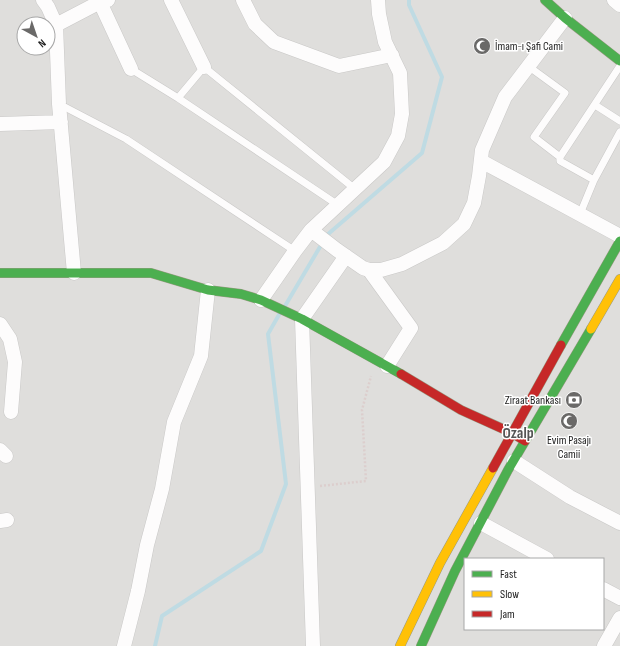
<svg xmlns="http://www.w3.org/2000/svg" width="620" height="646" font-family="'Sofia Sans Condensed',sans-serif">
<rect width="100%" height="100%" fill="#f0eeeb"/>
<path fill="#dfdedc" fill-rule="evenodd" d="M0,0h620v646h-620zM24,24h24v24h-24zM465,559h138v70h-138z"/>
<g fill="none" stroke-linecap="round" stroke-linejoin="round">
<path stroke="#bfdbe3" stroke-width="4" d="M285,306l42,-71 95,-82 20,-76 -33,-72v-5
M155,646l7,-30 99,-65 25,-67 -18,-150 12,-21"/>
<g stroke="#c9c8c7" stroke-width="8">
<path id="lane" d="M528,66l37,27 -31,44 26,20 60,-91
M131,69l47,29 160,107
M178,98l26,-31 151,122
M59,104l67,35 169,112
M595,105l25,16
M560,157v4l34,19
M580,214l14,-34 26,-48"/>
</g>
<g stroke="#c9c8c7" stroke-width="15">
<path id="street" d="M43,0l5,7 8,18 3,79 15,169
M99,0l32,69
M171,0l33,67
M243,0l12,24 19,18 65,24 53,-11
M614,0l6,5
M56,25l44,-23 8,-2
M0,124l61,-2
M481,161l139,75
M311,230l26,20 26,18 6,2h12l21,-6 41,-21 21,-19 10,-21 5,-27 3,-26 23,-53 60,-79
M369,270l42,58 -24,38
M261,300l34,-49 16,-21 73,-68 14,-26 4,-22 -2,-41 -15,-31 -6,-28 -1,-14
M0,324l10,15 5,23 -4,50
M0,450l6,6
M514,461l56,36 50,26
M0,521l7,-1
M481,523l66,36
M603,589l17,9
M124,646l14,-55 9,-46 15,-56 12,-67 27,-66 7,-66
M313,646l-11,-327 44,-63
M604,646l16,-28"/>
</g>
<g stroke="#999a82" stroke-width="10">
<path id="fast" d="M545,0l20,18 55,43
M0,273h151l57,17 33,4 20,6 41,19 99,55
M561,345l59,-104
M421,646l34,-75 53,-101 83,-141"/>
</g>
<g stroke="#999a82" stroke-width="10">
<path id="slow" d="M591,329l29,-50
M400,646l40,-83 53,-95"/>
</g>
<g stroke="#999a82" stroke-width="10">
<path id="jam" d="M401,374l60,36 51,23 13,8
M493,468l68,-123"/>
</g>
<path stroke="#dccecd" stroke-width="2.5" stroke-dasharray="2 2" stroke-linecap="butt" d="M320,486l46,-5 -4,-71 9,-34"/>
<use href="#lane" stroke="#fdfcfc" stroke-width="7"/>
<use href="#street" stroke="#fdfcfc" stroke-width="14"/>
<use href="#fast" stroke="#4caf50" stroke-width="9"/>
<use href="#slow" stroke="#ffc107" stroke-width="9"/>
<use href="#jam" stroke="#c62828" stroke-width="9"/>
</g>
<defs>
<g id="mosque-disc" transform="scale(0.9)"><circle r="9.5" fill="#6a6968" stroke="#fff"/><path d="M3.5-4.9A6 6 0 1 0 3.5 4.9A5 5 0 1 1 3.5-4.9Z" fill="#fff"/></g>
<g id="bank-disc" transform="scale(0.9)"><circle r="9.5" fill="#6a6968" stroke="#fff"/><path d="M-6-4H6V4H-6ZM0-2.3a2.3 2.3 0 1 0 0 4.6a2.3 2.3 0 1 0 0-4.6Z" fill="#fff"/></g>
</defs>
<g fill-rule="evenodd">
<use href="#mosque-disc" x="482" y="46"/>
<use href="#bank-disc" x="574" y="400"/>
<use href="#mosque-disc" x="569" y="421"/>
</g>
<g text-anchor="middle" stroke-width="3" stroke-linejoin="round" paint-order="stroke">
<g font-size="12" fill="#222" stroke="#fff" text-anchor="start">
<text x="495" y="50">İmam-ı Şafi Cami</text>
<text x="561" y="404" text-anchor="end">Ziraat Bankası</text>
<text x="569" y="444" text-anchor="middle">Evim Pasajı<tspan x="569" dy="14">Camii</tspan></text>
</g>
<g font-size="16" font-weight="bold" fill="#555" stroke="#fff">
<text x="518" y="438">Özalp</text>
</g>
</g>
<rect x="464" y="558" width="140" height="72" fill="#ffffff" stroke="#a7a7a7"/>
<rect x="472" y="571" width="20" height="6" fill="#4caf50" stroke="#a7a7a7"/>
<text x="500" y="578" font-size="12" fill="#222222">Fast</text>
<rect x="472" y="591" width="20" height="6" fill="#ffc107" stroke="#a7a7a7"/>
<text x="500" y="598" font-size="12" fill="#222222">Slow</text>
<rect x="472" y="611" width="20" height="6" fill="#c62828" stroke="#a7a7a7"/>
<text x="500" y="618" font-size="12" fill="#222222">Jam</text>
<g transform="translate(36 36) rotate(140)"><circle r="19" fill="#ffffff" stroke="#a7a7a7"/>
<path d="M0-3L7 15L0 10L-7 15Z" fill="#6a6968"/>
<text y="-6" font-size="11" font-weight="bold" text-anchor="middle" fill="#222222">N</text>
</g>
</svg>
